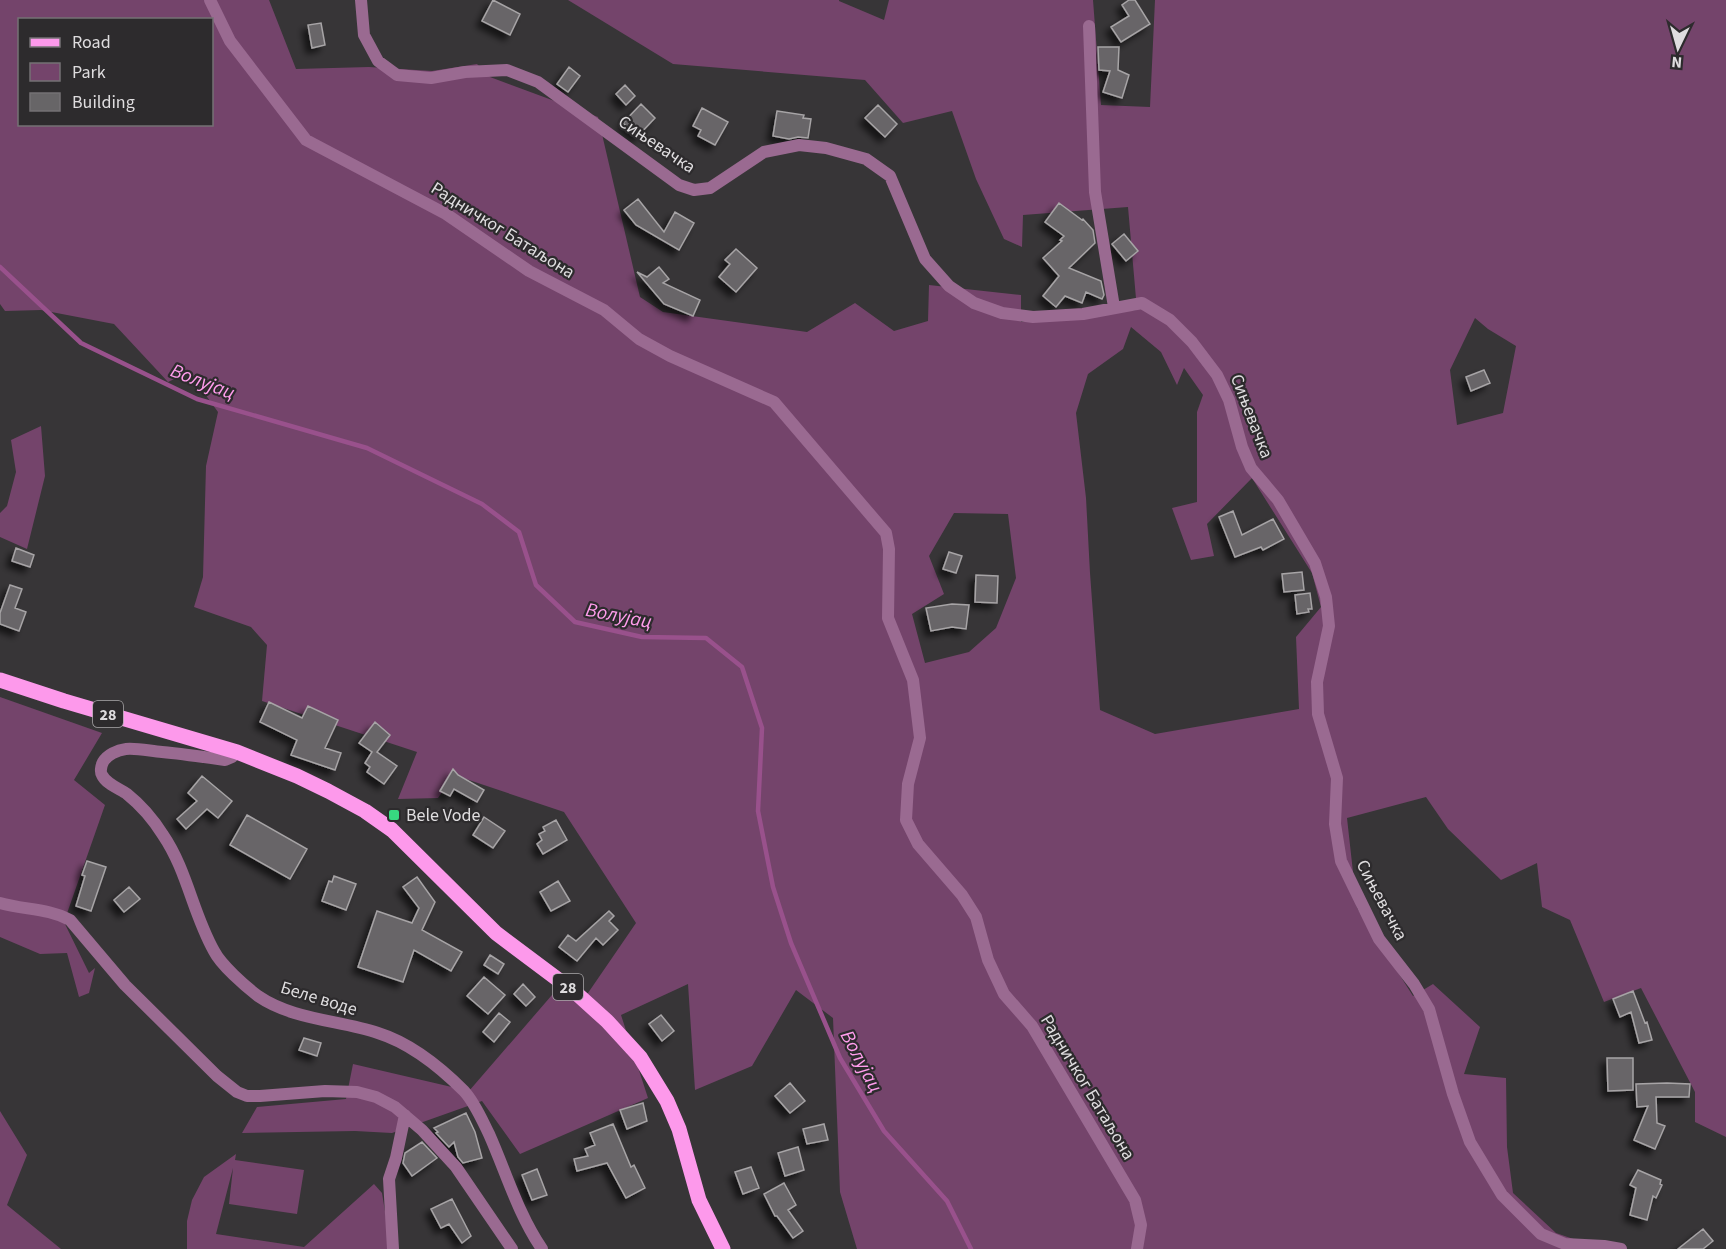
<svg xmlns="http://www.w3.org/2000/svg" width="1726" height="1249" font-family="'Source Sans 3',sans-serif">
<defs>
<filter id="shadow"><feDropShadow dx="-5.5" dy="5.5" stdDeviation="3" flood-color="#0009"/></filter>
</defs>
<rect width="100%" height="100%" fill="#373537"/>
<path fill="#74446b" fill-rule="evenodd" d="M0,0h269l27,69 73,-2 63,4 45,-7 13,13 108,40 42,180 23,15 144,20 48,-29 39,28 34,-10 1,-36 92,10v27l116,-12 -9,-103 -105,8 -1,32 -18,-8 -28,-60 -24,-68 -49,12 -38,-43 -192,-16 -105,-64h271v1l45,19 5,-20h204l8,105 49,2 5,-107h571v1137l-31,-15v-30l-54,-104 -37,14 -34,-82 -28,-13 -5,-44 -36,17 -53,-51 -22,-32 -79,21 10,90 56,88 20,-12 47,43 -16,47 42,4 1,69 6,46 43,40 46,16h-745l-17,-57 -7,-174 -37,-28 -44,76 -57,24 -7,-106 -67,31 27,83 -128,56 -38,-53 -90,32 -37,-2 -113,2 15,-26 89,-8 7,-35 116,27 83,-96 36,-2 48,-70 -72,-111 -110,-37 -16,23 -40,1 19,-47 -155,-51 5,-56 -16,-18 -57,-20 9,-30 3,-111 12,-54 -29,-40 -21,10 -54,-58 -73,-14 -36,1 -5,-7zM20,20h192v104h-192zM1475,318l13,11 28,17 -13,67 -46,12 -7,-55zM1131,327l30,25 16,33 7,-17 19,27 -6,17v90l-25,6 19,52 23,-4 -7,-32 45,-46 60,95 9,34 -25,30 3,72 -144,25 -55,-24 -10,-137 -4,-75 -10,-85 12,-39 35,-25zM954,513l54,1 8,64 -20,50 -27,24 -44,11 -13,-49 32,-20 -15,-38z
M41,426l4,50 -18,73 -27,-12v-24l7,-7 9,-34 -5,-32z
M0,697l102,36 -28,47 31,25 -41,117 25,51 6,-5 -6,25 -10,4 -12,-44 -27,1 -40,-17z
M0,1111l27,44 -20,50 54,44h-61z
M236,1154l-1,6 69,10 -7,44 -68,-10 4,-36 -17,66 88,13 70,-63 8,9 9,56h-204v-28l5,-21 12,-23z"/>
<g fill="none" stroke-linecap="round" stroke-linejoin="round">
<path stroke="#99518c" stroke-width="4.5" d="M0,267l81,76 116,56 170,49 115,56 37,28 17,53 39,37 67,15 64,1 36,29 20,61 -4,83 15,76 18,56 49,115 44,73 63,70 24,48"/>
</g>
<path fill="#676567" stroke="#a7a4a6" stroke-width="1.5" filter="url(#shadow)" d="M493,0l27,14 -10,21 -28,-14z
M1129,0h6l15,24 -29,18 -10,-15 18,-11 -7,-11z
M321,23l4,22 -13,3 -4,-23z
M1098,47h21l-1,23 11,5 -7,23 -19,-6 7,-21 -11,-1z
M569,67l11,9 -12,16 -11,-8z
M625,85l10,11 -9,9 -10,-11z
M641,104l14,14 -18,19 -14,-14z
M878,105l19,19 -12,13 -20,-19z
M702,108l26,14 -13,23 -17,-9 3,-6 -8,-4z
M777,111l27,4 -1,3 8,1 -3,19 -10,-1 -9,2 -16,-3z
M638,199l26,33 11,-20 19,11 -15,27 -43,-25 -12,-15z
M1059,203l23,17 1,-1 10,11 2,13 -26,25 32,13 3,14 -2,4 -16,-7 -4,11 -17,-7 -9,11 -13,-11 16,-20 -16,-18 19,-17 -2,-1 4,-4 -19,-14z
M1124,234l14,17 -12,10 -14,-17z
M736,249l21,19 -21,24 -17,-15 11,-13 -5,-4z
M659,267l10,12 -6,4 37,17 -7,16 -29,-12 -27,-32 10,5z
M1484,370l6,13 -19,8 -5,-14z
M1233,511l9,24 31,-16 11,20 -21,11 -2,-3 -26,10 -16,-40z
M16,548l18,7 -4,12 -18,-6z
M949,552l13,4 -6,17 -13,-4z
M1302,572l2,18 -20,2 -2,-18z
M976,575l22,1 -1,27 -22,-1z
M10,585l12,4 -7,19 11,4 -7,19 -19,-7v-11z
M1310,593l2,16h-4l1,3 -12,2 -2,-19z
M952,604l17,1 -3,24 -14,-2 -21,4 -5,-23z
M269,702l33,16 6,-12 30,14 -13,28 16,5 -6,17 -44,-15 6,-15 -37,-18z
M375,722l15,13 -13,17 20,14 -13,18 -17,-12 3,-5 -5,-4 7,-11 -13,-9z
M453,769l5,6 26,15 -7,12 -23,-13 -4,7 -10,-5z
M202,776l30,25 -14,17 -11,-9 -21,20 -9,-10 20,-18 -9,-8z
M247,815l60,34 -17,30 -60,-34z
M484,817l21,14 -12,17 -20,-13z
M556,820l11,20 -24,14 -6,-10 5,-4 -3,-6 6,-3 -2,-4z
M87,861l19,6 -15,44 -15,-5 9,-30 -3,-1z
M334,876l22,8 -10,26 -24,-9 7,-20 3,1z
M417,877l18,25 -13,28 40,22 -11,19 -37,-21 -11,32 -45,-15 19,-56 35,12 7,-15 -16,-21z
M558,881l12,20 -19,10 -11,-19z
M129,887l11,12 -16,13 -10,-12z
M609,911l5,5 -5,5 9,9 -15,15 -7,-7 -19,23 -18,-14 9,-12 8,6z
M490,955l14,9 -6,10 -14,-9z
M484,977l21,18 -17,19 -21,-18z
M523,984l12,13 -9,9 -12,-12z
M1633,991l12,32 2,-1 5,18 -13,3 -8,-31 -11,5 -7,-18z
M499,1013l11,9 -16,20 -11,-10z
M661,1015l13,16 -12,10 -13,-17z
M304,1038l17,5 -4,13 -18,-6z
M1607,1058h26v32l-25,1z
M790,1083l15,18 -15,12 -15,-17z
M1667,1083l23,1 -1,13h-33l1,26 8,3 -10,23 -21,-9 14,-34 -11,1 -1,-23z
M643,1103l4,18 -20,8 -7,-19z
M466,1113l9,19 7,26 -19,5 -5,-6 -4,-15 -5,5 -13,-14 2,-1 -4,-4z
M613,1124l18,43 3,-2 11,23 -19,10 -19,-35 -30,8 -3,-12 14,-3 -3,-7 10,-4 -5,-12z
M824,1124l4,16 -21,4 -4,-15z
M422,1142l15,16 -25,18 -9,-13 2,-10z
M798,1147l6,23 -19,6 -7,-23z
M751,1167l8,21 -16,6 -8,-22z
M537,1169l10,26 -15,5 -10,-25z
M1638,1170l23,10 -1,4 2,1 -6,13 -3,-2 -6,24 -17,-5 6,-27 -6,-3z
M784,1183l12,22 -8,5 15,21 -10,7 -16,-22h-2l-11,-22z
M452,1199l19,37 -9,7 -13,-19 -8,4 -10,-19z
M1703,1229l10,12 -10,8h-25z"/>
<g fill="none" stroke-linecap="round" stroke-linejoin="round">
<path stroke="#9a6a91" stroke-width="12" d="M210,0l20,41 76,99 140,74 83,57 75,39 35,29 31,17 104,46 112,131 3,16 -1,69 25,62 7,58 -12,46 -2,36 12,24 44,51 14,22 12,43 16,34 28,32 103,174 6,25 -4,24
M361,0l3,35 14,26 19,14 34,3 34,-6 42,-2 31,12 141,103 15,5 16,-2 54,-36 35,-7 27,3 40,11 24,17 35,83 24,27 25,17 28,10 31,4 50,-3 59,-11 28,17 22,22 25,33 12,25 13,47 9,21 27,32 37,63 11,34 3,29 -12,56 1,32 19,64 -2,46 6,37 38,78 35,45 15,25 24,85 17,48 32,53 39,39 24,10 39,2 17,3
M1089,26l6,166 19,115
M237,752l-5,5 -7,3c-21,-3 -42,-6 -63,-8 -12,-1 -25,-4 -36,-3 -9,1 -19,6 -23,13 -2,4 -3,10 -1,13 4,9 18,14 25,19 15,12 26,25 36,41 24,35 30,79 51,116 7,14 31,35 44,45 35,24 81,24 120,37 32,10 62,34 86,58 11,12 18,29 25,43 17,38 29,80 53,115
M0,903c24,7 48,5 70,17l55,65 92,91 20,16 10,4h13l65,-5 32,1 19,5 19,10 27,23 34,37 56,82
M393,1249l-4,-70 7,-21 9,-43"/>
<path stroke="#fd99eb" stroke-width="15" d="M0,680l64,21 173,51 60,24 31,15 37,20 27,19 104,103 80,60 31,28 33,36 27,44 12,28 20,71 24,49"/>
</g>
<rect fill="#37d880" stroke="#2d2b2d" stroke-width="2" x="388" y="809" width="12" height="12" rx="3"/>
<g text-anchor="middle" stroke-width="4.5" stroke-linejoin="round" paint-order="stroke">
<g fill="#2d2b2d" stroke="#aaa8aa" stroke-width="1.5">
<rect x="93" y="701" width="30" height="26" rx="4.5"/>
<rect x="553" y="974" width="30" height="26" rx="4.5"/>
</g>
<g font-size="16" font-weight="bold" fill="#dfdddf">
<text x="108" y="720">28</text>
<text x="568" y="993">28</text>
</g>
<g font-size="18" fill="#dfdddf" stroke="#2d2b2d">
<text transform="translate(657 144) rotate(34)" y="6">Сињевачка</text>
<text transform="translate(503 230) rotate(32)" y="6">Радничког Батаљона</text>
<text transform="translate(1252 416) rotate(69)" y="6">Сињевачка</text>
<text transform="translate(1382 900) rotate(62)" y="6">Сињевачка</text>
<text transform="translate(319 998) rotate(17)" y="6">Беле воде</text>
<text transform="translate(1088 1087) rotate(59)" y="6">Радничког Батаљона</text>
</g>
<g font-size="18" fill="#dfdddf" stroke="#2d2b2d" text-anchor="start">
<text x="406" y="821">Bele Vode</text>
</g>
<g font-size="20" font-style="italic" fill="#ff9cec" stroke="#2d2b2d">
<text transform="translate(203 381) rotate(21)" y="7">Волујац</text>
<text transform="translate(619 615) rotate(11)" y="7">Волујац</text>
<text transform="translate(862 1061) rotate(62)" y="7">Волујац</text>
</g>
</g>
<rect x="18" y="18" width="195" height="108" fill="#2d2b2d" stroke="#747274" stroke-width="1.5"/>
<rect x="30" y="38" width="30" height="9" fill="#fd99eb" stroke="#747274" stroke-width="1.5"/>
<text x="72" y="48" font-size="18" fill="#dfdddf">Road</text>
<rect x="30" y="63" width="30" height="18" fill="#74446b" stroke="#747274" stroke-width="1.5"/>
<text x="72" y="78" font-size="18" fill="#dfdddf">Park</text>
<rect x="30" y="93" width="30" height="18" fill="#676567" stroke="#747274" stroke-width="1.5"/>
<text x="72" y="108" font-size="18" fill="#dfdddf">Building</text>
<g transform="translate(1678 48) rotate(185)" stroke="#2d2b2d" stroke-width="4.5" paint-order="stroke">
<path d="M0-4.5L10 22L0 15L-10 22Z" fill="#dfdddf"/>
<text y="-9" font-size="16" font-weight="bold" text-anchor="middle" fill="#dfdddf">N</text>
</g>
</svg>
